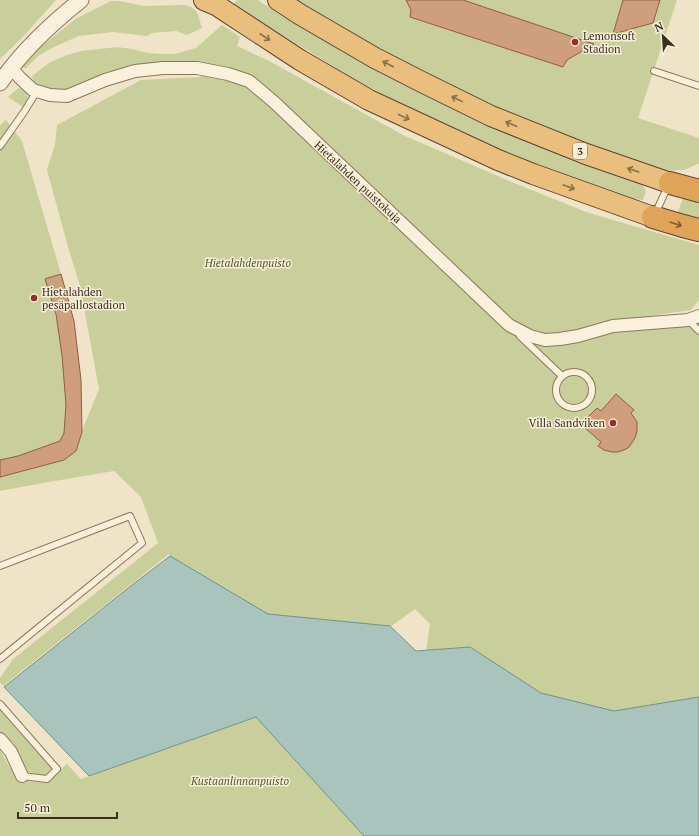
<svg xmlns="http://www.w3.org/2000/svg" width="699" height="836" font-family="'PT Serif',serif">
<rect width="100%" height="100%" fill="#f0e4c8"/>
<path fill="#c9cf9b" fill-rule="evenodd" d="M0,0h56l-35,39 -21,20z
M237,0h21l25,17 93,52 86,43 114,50 66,22 4,7 -3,9 -19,-2 -162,-63 -101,-52 -128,-78z
M293,0h384l-39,118 61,20v26h-1l-14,6 -21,1 -63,-20 -93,-38 -91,-43z
M111,1h9l23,5 41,-1c15,3 14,10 18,23l-15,7 -11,-4 -24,2 -5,3 -34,-4 -34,4 -23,10 -18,10 -12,12h-6l19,-20 38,-30z
M222,25l18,12 -3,9 34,16 132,73 104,45 82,33 110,32v55l-8,10 -43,6 19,13 32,-7v408l-69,13 -498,-158 38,-29 -1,-2 -166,132 -3,-4v-4l13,-19 145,-116 -17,-46 -27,-26 -71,12 -43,8v-366l6,-5 16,21 39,133 13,47 7,59 1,51 17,-42 -19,-103 -12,-39 -21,-77 8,-26 2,-19 84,-45 59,-3 14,-13 -55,-2 -26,4 -27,6 -32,15 -14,5 -10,-2 -15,-7 -2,-3 -1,-4 17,-13 18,-8 14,-4 36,-4 15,2 16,4 14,1h13l21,-6zM415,609l15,15 -4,27h-10l-26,-24z
M20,88l7,5 1,5 -5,9 -15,-10 9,-8z
M683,198l16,4v18l-22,-6z
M0,708l52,60 -8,8 -20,-5 -10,-21 -14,-18z
M256,717l108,119h-364v-86l17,30 29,3 21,-19 14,15z"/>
<path fill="#a9c4bc" stroke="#6f938a" d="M170,556l98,58 122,12 26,25 54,-4 71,46 73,18 85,-14v139h-335l-108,-119 -167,59 -85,-89 128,-102z"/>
<path fill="#cf9f7d" stroke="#8d5f41" d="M406,0h57l131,44 -27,16 -4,7 -153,-50 1,-7z
M623,0h37l-7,23 -40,11z
M61,274l13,47 7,59 1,52 -6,19 -12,9 -64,17v-17l18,-4 42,-15 4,-8 2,-28 -4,-50 -6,-41 -11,-35z
M616,394l18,16 -3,3 6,9v9l-2,7 -6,9 -3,2 -8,3h-6l-8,-2 -6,-4 3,-4 -16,-14 4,-4 -4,-4 12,-12 4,3z"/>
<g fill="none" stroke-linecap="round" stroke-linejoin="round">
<g stroke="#8d765c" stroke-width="8">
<path id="service" d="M654,71l45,15
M0,146l24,-34 13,-21
M655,214l13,-28
M688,320l11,11
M520,336l42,40
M556 390a18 18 0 1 1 36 0a18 18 0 1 1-36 0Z
M0,566l130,-50 12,27 -142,116
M0,704l57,65 -10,10 -25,-3"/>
</g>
<g stroke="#8d765c" stroke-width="14">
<path id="minor" d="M11,67l8,10 14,13 17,5 17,1 38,-16 30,-9 28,-3h34l31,6 21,7 25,21 235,223 21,11 15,4 15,-1 18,-3 35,-10 75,-6 11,-4
M0,739l11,13 11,24"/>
</g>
<g stroke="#8d765c" stroke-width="17">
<path id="tertiary" d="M0,83c21,-31 52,-60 81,-83"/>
</g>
<g stroke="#5b4430" stroke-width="22">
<path id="trunk" d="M204,0l12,5 84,55 69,40 129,60 35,14 120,43
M278,0l23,15 74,43 47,24 69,34 95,38 84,29"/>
</g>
<g stroke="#5b4430" stroke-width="24">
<path id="motorway" d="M670,183l29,8
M653,217l30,9 16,4"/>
</g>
<use href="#service" stroke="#faf1dc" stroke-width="6"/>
<use href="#minor" stroke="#faf1dc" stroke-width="12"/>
<use href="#tertiary" stroke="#faf1dc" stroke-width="15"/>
<use href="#trunk" stroke="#eabe7c" stroke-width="20"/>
<use href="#motorway" stroke="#e0a458" stroke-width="22"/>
</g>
<defs><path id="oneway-shaft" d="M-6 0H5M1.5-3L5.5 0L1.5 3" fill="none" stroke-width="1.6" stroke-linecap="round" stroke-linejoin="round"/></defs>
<g stroke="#8b6f49">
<use href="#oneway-shaft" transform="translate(265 37) rotate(33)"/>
<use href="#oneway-shaft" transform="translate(388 64) rotate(-153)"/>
<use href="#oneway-shaft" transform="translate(457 99) rotate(-154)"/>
<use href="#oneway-shaft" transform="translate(404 117) rotate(25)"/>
<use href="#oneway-shaft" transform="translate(511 124) rotate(-158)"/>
<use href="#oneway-shaft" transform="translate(633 170) rotate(-161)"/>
<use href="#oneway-shaft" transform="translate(569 187) rotate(20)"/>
</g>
<use stroke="#7e5d36" href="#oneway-shaft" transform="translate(676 224) rotate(18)"/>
<g fill="#9e2a2b" stroke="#f7eed8" stroke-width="1.5">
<circle cx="575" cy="42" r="4"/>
<circle cx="34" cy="298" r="4"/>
<circle cx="613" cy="423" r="4"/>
</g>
<g text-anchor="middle" stroke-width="3" stroke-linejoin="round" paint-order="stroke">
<rect fill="#f7eed8" stroke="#756857" stroke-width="1" x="573" y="143" width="14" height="16" rx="3"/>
<g font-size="10" font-weight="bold" fill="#3d2e20">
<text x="580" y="155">3</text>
</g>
<g font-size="11" fill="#3d2e20" stroke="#f7eed8" text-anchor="start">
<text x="583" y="40">Lemonsoft<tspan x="583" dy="13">Stadion</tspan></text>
<text x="42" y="296">Hietalahden<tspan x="42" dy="13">pesäpallostadion</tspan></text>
<text x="605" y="427" text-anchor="end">Villa Sandviken</text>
</g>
<g font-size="11" fill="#3d2e20" stroke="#f7eed8">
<text transform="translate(358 182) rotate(43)" y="4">Hietalahden puistokuja</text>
</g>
<g font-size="11" font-style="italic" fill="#4d5a26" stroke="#f7eed8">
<text x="248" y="267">Hietalahdenpuisto</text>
<text x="240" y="785">Kustaanlinnanpuisto</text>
</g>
</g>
<g transform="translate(663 36) rotate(335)" stroke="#f7eed8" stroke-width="3" paint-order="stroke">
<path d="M0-3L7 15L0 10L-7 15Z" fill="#3d2e20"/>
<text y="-6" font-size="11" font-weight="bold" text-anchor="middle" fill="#3d2e20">N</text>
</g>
<path d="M18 812v6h99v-6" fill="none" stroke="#3d2e20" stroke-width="2"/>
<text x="24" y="812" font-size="12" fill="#3d2e20" stroke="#f7eed8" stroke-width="3" paint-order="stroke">50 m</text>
</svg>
